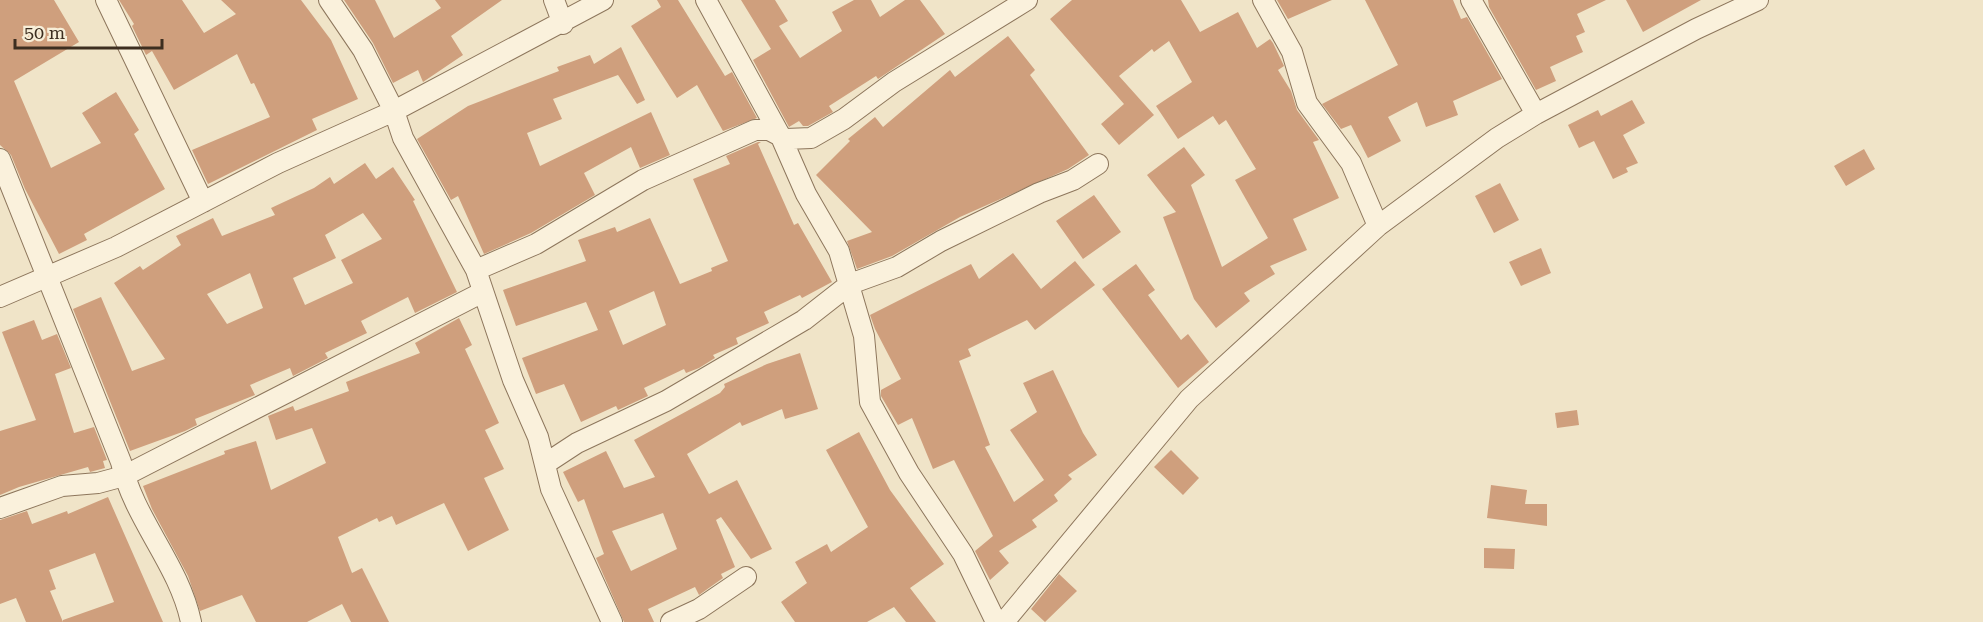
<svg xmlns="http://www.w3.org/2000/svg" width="1983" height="622" font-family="'Roboto Serif',serif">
<rect width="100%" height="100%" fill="#f0e4c8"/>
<path fill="#cf9f7d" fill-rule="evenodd" d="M0,0h54l25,42 -65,39 37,87 50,-25 -19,-30 34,-21 23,38 -5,4 31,55 -81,45 3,6 -28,14 -34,-65 -14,-34 -11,-10z
M119,0h63l22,33 32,-19 -15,-14h80l30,40 27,59 -46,20 5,11 -109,54 -16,-34 78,-33 -16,-34 -3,1 -14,-30 -63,36 -22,-39 -6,4 -14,-29 2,-2z
M344,0h31l19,38 47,-30 -6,-8h67l-51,36 12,19 -40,27 -5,-12 -25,13 -20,-40z
M657,0h21l47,76 7,-4 25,46 -34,13 -26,-46 -20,13 -46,-72 30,-19z
M741,0h34l13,21 -9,5 21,32 42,-27 -10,-19 22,-12h17l9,17 25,-17h15l25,34 -67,45 -2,-3 -47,30 4,6 -25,14h-5l-4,-5 -10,6 -36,-67 18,-11z
M1072,0h109l19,32 38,-20 19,36 13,-9 3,4 11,23 -6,4 13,21 6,19 22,30 -6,2 26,56 -46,21 14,31 -37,16 5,8 -31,19 6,8 -34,27 -22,-29 -31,-82 13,-5 -29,-37 37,-28 21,28 -14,10 31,82 46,-29 -33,-58 21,-11 -30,-49 -7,5 -6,-9 -35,23 -22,-33 36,-24 -23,-41 -15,11 -2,-3 -33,27 35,39 -35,30 -18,-21 23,-20 -74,-85z
M1277,0h55l-44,19z
M1365,0h88l8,19 6,-2 35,62 -49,22 5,14 -32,12 -9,-25 -29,15 13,24 -33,17 -17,-33 -10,4 -19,-25 76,-39z
M1488,0h118l-29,14 8,18 -9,4 7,16 -33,15 6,14 -20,9 -47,-83z
M1626,0h75l-58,32z
M1008,36l27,34 -5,5 59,80 -21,14 -108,48 -68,39 -35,13 -10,-28 25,-9 -56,-57 34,-34 -2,-2 27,-22 8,10 67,-57 5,7z
M621,47l24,53 -8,4 -19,-29 -65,24 9,20 -35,14 13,33 111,-54 19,43 -30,13 -9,-21 -47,26 11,22 -64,38 -47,21 -26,-58 -7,4 -34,-61 51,-33 91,-35 -2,-4 33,-12 4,9z
M1632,100l13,23 -22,12 15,28 -12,5 2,4 -15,7 -19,-38 -15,7 -11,-23 30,-15 3,6z
M758,142h3l-3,2 36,81 4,-2 34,59 -30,16 -2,-3 -36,17 5,11 -33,15 2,6 -25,11 2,3 -16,10 -13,5 -2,-4 -40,19 4,8 -30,14 -2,-4 -35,16 -17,-38 -28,10 -14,-36 76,-28 -12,-28 -70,24 -13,-36 83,-29 -8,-21 37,-13 2,5 33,-14 30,66 32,-13 -1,-3 17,-7 -35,-82 37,-15 -4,-8zM654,291l12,34 -43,20 -14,-34z
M1864,149l11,20 -29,17 -12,-20z
M365,163l11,16 17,-12 22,33 -2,1 44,91 -42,21 -7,-16 -47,24 6,12 -42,20 3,5 -35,18 -3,-8 -40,17 5,10 -60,24 2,6 -12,6 -55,20 -57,-142 28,-12 31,74 33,-12 -51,-76 26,-17 3,4 38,-25 -5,-9 37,-18 9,18 53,-21 -4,-7 43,-20 16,-11 4,7zM363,213l19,26 -41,21 12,23 -48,22 -12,-27 43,-20 -11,-23zM250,273l13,35 -36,16 -20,-30z
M1500,183l19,37 -25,13 -19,-37z
M1094,195l27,37 -38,27 -27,-38z
M1541,248l10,25 -30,13 -12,-24z
M1013,253l28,36 34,-28 20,24 -60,45 -8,-10 -59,29 3,7 -12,5 31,84 -5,2 29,55 30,-22 -34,-50 27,-18 -14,-29 30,-13 30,63 14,22 -29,20 4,4 -18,16 4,6 -26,19 5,7 -38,24 10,12 -19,17 -15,-29 18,-15 -39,-76 -21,9 -21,-51 -14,7 -17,-29v-6l20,-11 -26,-50 -5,-14 101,-51 8,15z
M1136,264l19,26 -7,5 33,45 7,-6 21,28 -31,26 -76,-99z
M459,318l13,27 -7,4 34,74 -14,7 19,39 -20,9 25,52 -41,21 -24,-48 -48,22 -4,-9 -13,6 -2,-4 -39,19 14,36 10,-5 27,54h-38l-9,-18 -35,18h-51l-14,-27 -42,16 -12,-35 -36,-67 -9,-23 82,-32 -1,-3 32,-10 15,49 55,-27 -14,-35 -36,12 -8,-24 25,-10 2,5 54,-20 -3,-9 74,-29 -5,-10z
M34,320l8,20 15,-6 14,34 -16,6 19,59 20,-6 13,33 -4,1 2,7 -15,4 -2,-5 -69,20 -19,8v-64l36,-11 -34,-88z
M800,353l18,56 -33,10 -3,-10 -40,17 -2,-4 -53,32 22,40 28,-14 35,69 -21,10 -30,-42 -5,3 19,47 -14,7 2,4 -24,17 -4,-8 -47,22 6,13h-30l-28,-64 8,-4 -20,-55 -6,3 -15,-30 43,-21 18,37 31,-11 -21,-37 86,-47 5,-6 -1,-3 43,-20zM663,513l14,36 -46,22 -19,-40z
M1577,410l2,15 -22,3 -2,-15z
M859,432l31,58 54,74 -34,24 26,34h-30l-12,-15 -27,15h-72l-14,-20 26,-19 -12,-21 32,-18 4,8 37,-25 -42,-77z
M1171,450l28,28 -16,17 -29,-28z
M1491,485l36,5 -2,14h22v22l-60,-8z
M108,497l55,125h-100v-2l51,-18 -19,-49 -46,17 7,19 -6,2 13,31h-37l-10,-24 -16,6v-84l27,-9 5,13 35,-13 1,3z
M1484,548l31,1 -1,20 -30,-1z
M1059,574l18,17 -32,31 -14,-13z"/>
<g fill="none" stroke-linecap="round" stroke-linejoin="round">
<g stroke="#8d765c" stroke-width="22">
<path id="minor" d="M106,0l97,202
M329,0l34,50 31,61 9,27 73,132 37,110 25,57 13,52 61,133
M554,0l9,24
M706,0l75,137 25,57 33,57 25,85 6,66 39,71 54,81 33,68
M1263,0l29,52 15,51 44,60 27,63
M1471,0l65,114
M0,159l121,303c13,58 58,102 70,160
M476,270l60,-26 107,-64 112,-50h14l17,9 25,-1 33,-19 50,-37 133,-82
M0,297l116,-50 162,-84 116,-52 209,-111
M545,464l32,-21 89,-42 138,-81 46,-36 47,-17 44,-26 98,-48 34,-13 25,-16
M0,508l62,-22 36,-3 26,-7 359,-184
M671,622l28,-13 47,-32
M1004,622l185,-223 189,-173 119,-88 39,-24 160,-85 62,-29"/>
</g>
<use href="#minor" stroke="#faf1dc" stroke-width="20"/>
</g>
<path d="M15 39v9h147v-9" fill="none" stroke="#3d2e20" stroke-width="3"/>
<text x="24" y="39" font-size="18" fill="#3d2e20" stroke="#f7eed8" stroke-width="4.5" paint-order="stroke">50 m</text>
</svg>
